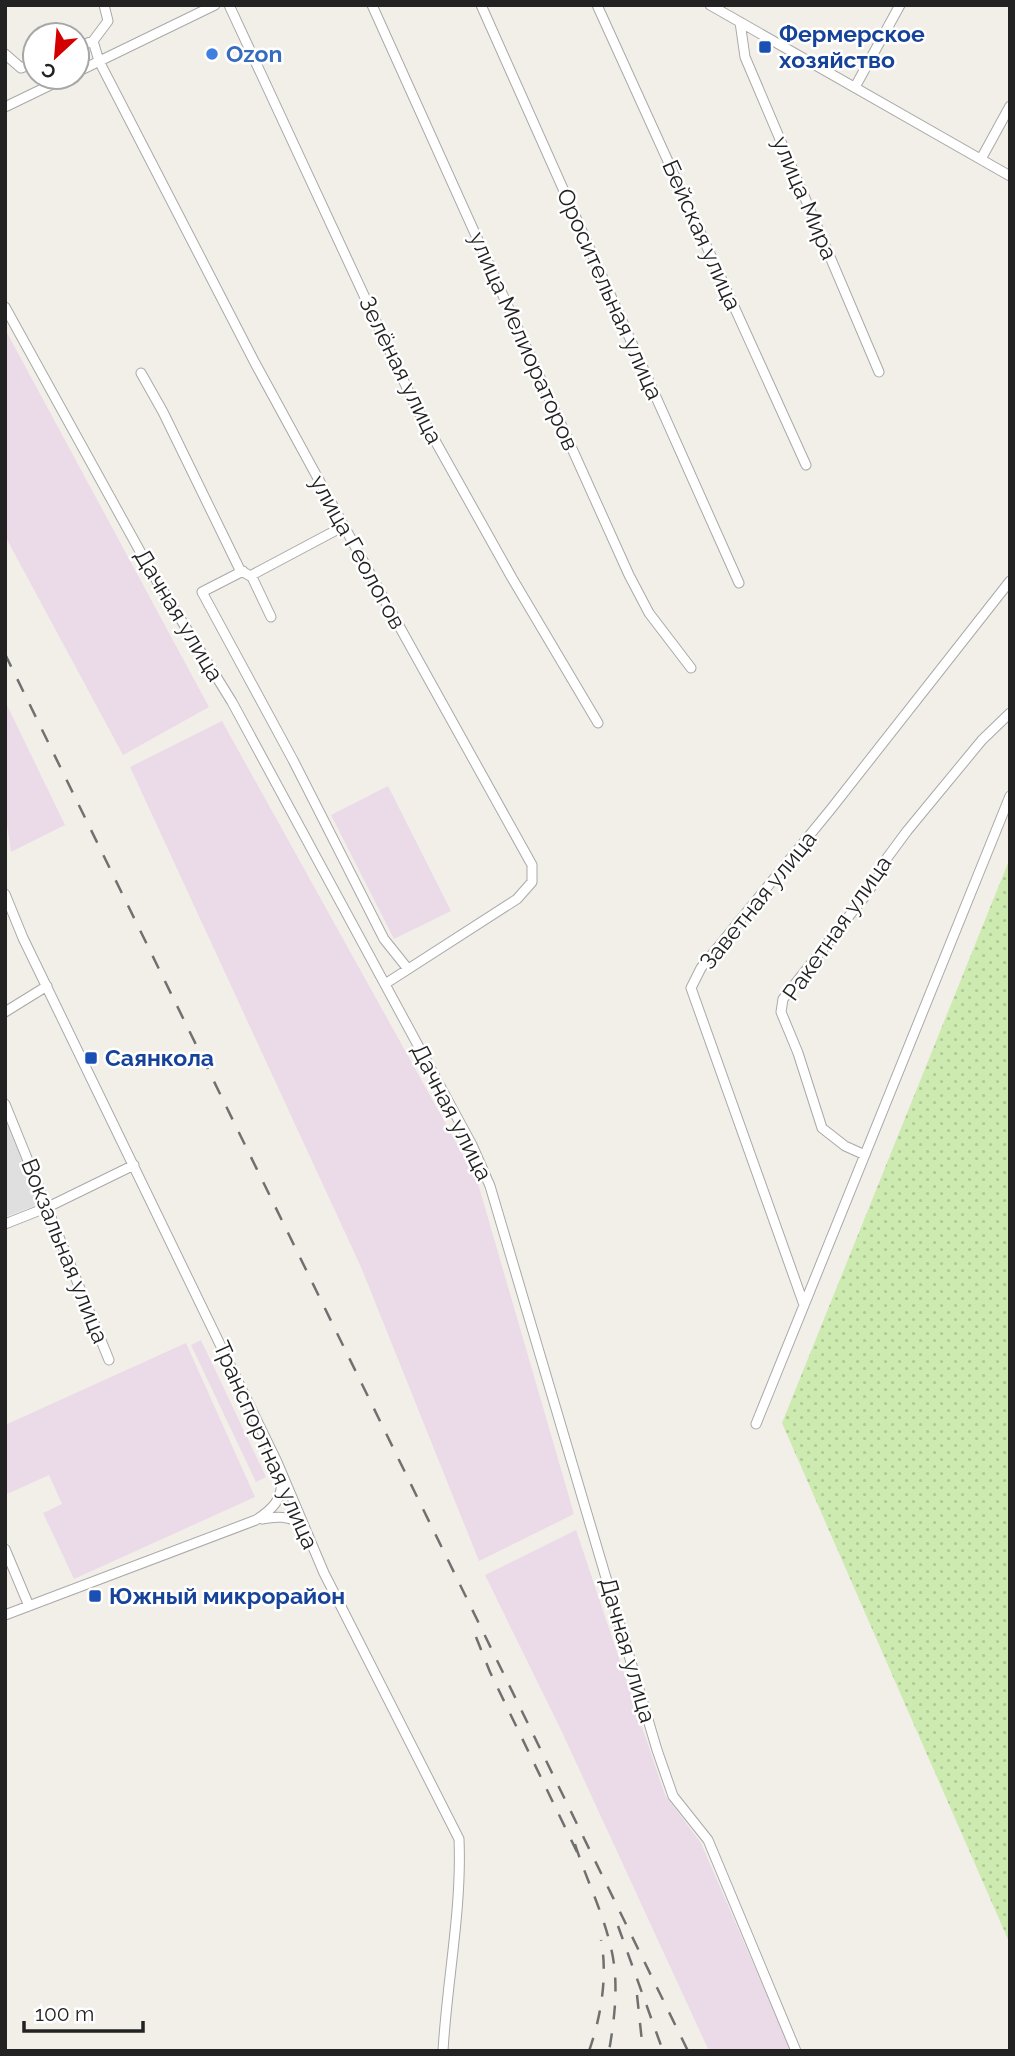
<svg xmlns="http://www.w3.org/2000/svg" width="1015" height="2056" font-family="Raleway,sans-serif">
<defs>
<pattern id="grass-dots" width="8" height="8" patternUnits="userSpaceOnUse" patternTransform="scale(1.75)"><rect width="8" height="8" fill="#cdebb0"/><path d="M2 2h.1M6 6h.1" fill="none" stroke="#b0c997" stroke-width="1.8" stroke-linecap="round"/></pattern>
</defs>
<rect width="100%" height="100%" fill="#f2efe9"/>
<path fill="#e0dfdf" d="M5,1118l35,86 -35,13z"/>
<path fill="#ebdbe8" d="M5,329l204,378 -86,48 -118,-219z
M5,701l60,124 -54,27 -6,-41z
M222,721l255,459 97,334 -95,47 -118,-294 -231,-500z
M388,786l63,125 -57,28 -63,-124z
M201,1340l65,137 -10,5 -65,-137z
M186,1343l69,154 -181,82 -31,-66 19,-9 -13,-29 -44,20v-70z
M576,1530l89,265 36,48 90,208h-82l-147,-319 -77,-157z"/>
<path fill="url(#grass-dots)" d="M1010,858v1086l-228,-521z"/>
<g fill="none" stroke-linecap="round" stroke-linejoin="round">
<g stroke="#a9a9a9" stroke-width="11">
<path id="minor" d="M104,5l4,16 -15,20 6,20 156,302 113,207 164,295v17l-15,17 -132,85
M229,5l185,398 98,175 86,145
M372,5l257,570 20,38 42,55
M481,5l258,578
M597,5l209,460
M710,5l300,171
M740,22l5,35 134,315
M77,47l16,-6
M5,54l16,14 14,-5
M77,72l138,-67
M855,87l45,-82
M5,107l62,-30
M981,159l29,-53
M5,307l147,266 80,129 240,443 18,41 167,564 16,46 35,44 88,211
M141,373l22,39 77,158 12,7 19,40
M243,571l-41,21 91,168 91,179 24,30
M250,576l94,-50
M5,894l18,44 254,524 47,111 135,266c3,71 -12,141 -16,212
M5,1012l42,-26
M5,1104l104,256
M865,1155l-20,-9 -23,-18 -24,-75 -17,-41 2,-13 82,-103 17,-25 5,-13 20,-27 75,-91 28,-27
M5,1224l43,-17 86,-42
M804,1305l-113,-317 10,-20 130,-159 179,-228
M756,1424l254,-628
M262,1519c16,-3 25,-3 40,5
M5,1549l24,57
M5,1615l251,-95c17,-11 26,-20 26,-41"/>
</g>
<use href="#minor" stroke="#fff" stroke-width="9"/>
<path stroke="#707070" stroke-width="2.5" stroke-dasharray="14 14" stroke-linecap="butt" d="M5,654l683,1397
M476,1637l14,35 87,180
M575,1844c11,35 28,68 36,104 8,33 4,69 -2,103
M618,1926l45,125
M637,1995l6,56
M589,2051c12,-34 19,-75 12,-111"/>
</g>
<g fill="#1a4fb4" stroke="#fff" stroke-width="2.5">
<rect x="758" y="40" width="14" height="14" rx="3.5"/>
<rect x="84" y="1051" width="14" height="14" rx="3.5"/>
<rect x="88" y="1589" width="14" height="14" rx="3.5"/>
</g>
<circle fill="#3f7fe0" stroke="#fff" stroke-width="2.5" cx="212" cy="54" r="7"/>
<g text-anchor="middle" stroke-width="5" stroke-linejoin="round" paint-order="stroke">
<g font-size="23" font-weight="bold" fill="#164399" stroke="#fff" text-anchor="start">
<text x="779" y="42">Фермерское<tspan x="779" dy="26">хозяйство</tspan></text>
<text x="105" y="1066">Саянкола</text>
<text x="109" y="1604">Южный микрорайон</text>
</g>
<g font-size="23" font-weight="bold" fill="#366cbe" stroke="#fff" text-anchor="start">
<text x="226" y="62">Ozon</text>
</g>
<g font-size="23" fill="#222" stroke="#fff">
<text transform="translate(805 198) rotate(67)" y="8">улица Мира</text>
<text transform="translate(702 235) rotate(66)" y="8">Бейская улица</text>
<text transform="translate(610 294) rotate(66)" y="8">Оросительная улица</text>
<text transform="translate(524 341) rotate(66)" y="8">улица Мелиораторов</text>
<text transform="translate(401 370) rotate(64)" y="8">Зелёная улица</text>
<text transform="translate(358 552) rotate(61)" y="8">улица Геологов</text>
<text transform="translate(179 615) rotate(59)" y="8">Дачная улица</text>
<text transform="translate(758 900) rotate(-51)" y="8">Заветная улица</text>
<text transform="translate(837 928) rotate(-55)" y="8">Ракетная улица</text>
<text transform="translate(452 1112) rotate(63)" y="8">Дачная улица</text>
<text transform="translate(65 1251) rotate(68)" y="8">Вокзальная улица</text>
<text transform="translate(266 1445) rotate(66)" y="8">Транспортная улица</text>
<text transform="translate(628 1650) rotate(74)" y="8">Дачная улица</text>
</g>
</g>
<rect width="1015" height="2056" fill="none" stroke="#222222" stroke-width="14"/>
<g transform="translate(56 56) rotate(206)"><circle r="33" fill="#ffffff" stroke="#a7a7a7" stroke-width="2"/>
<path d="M0-5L12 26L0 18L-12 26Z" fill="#d40000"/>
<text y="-10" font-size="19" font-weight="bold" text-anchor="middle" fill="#222222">С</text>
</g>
<path d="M24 2021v10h119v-10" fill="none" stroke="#222222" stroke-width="3.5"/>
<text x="35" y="2021" font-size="21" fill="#222222" stroke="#ffffff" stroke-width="5" paint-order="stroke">100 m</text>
</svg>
